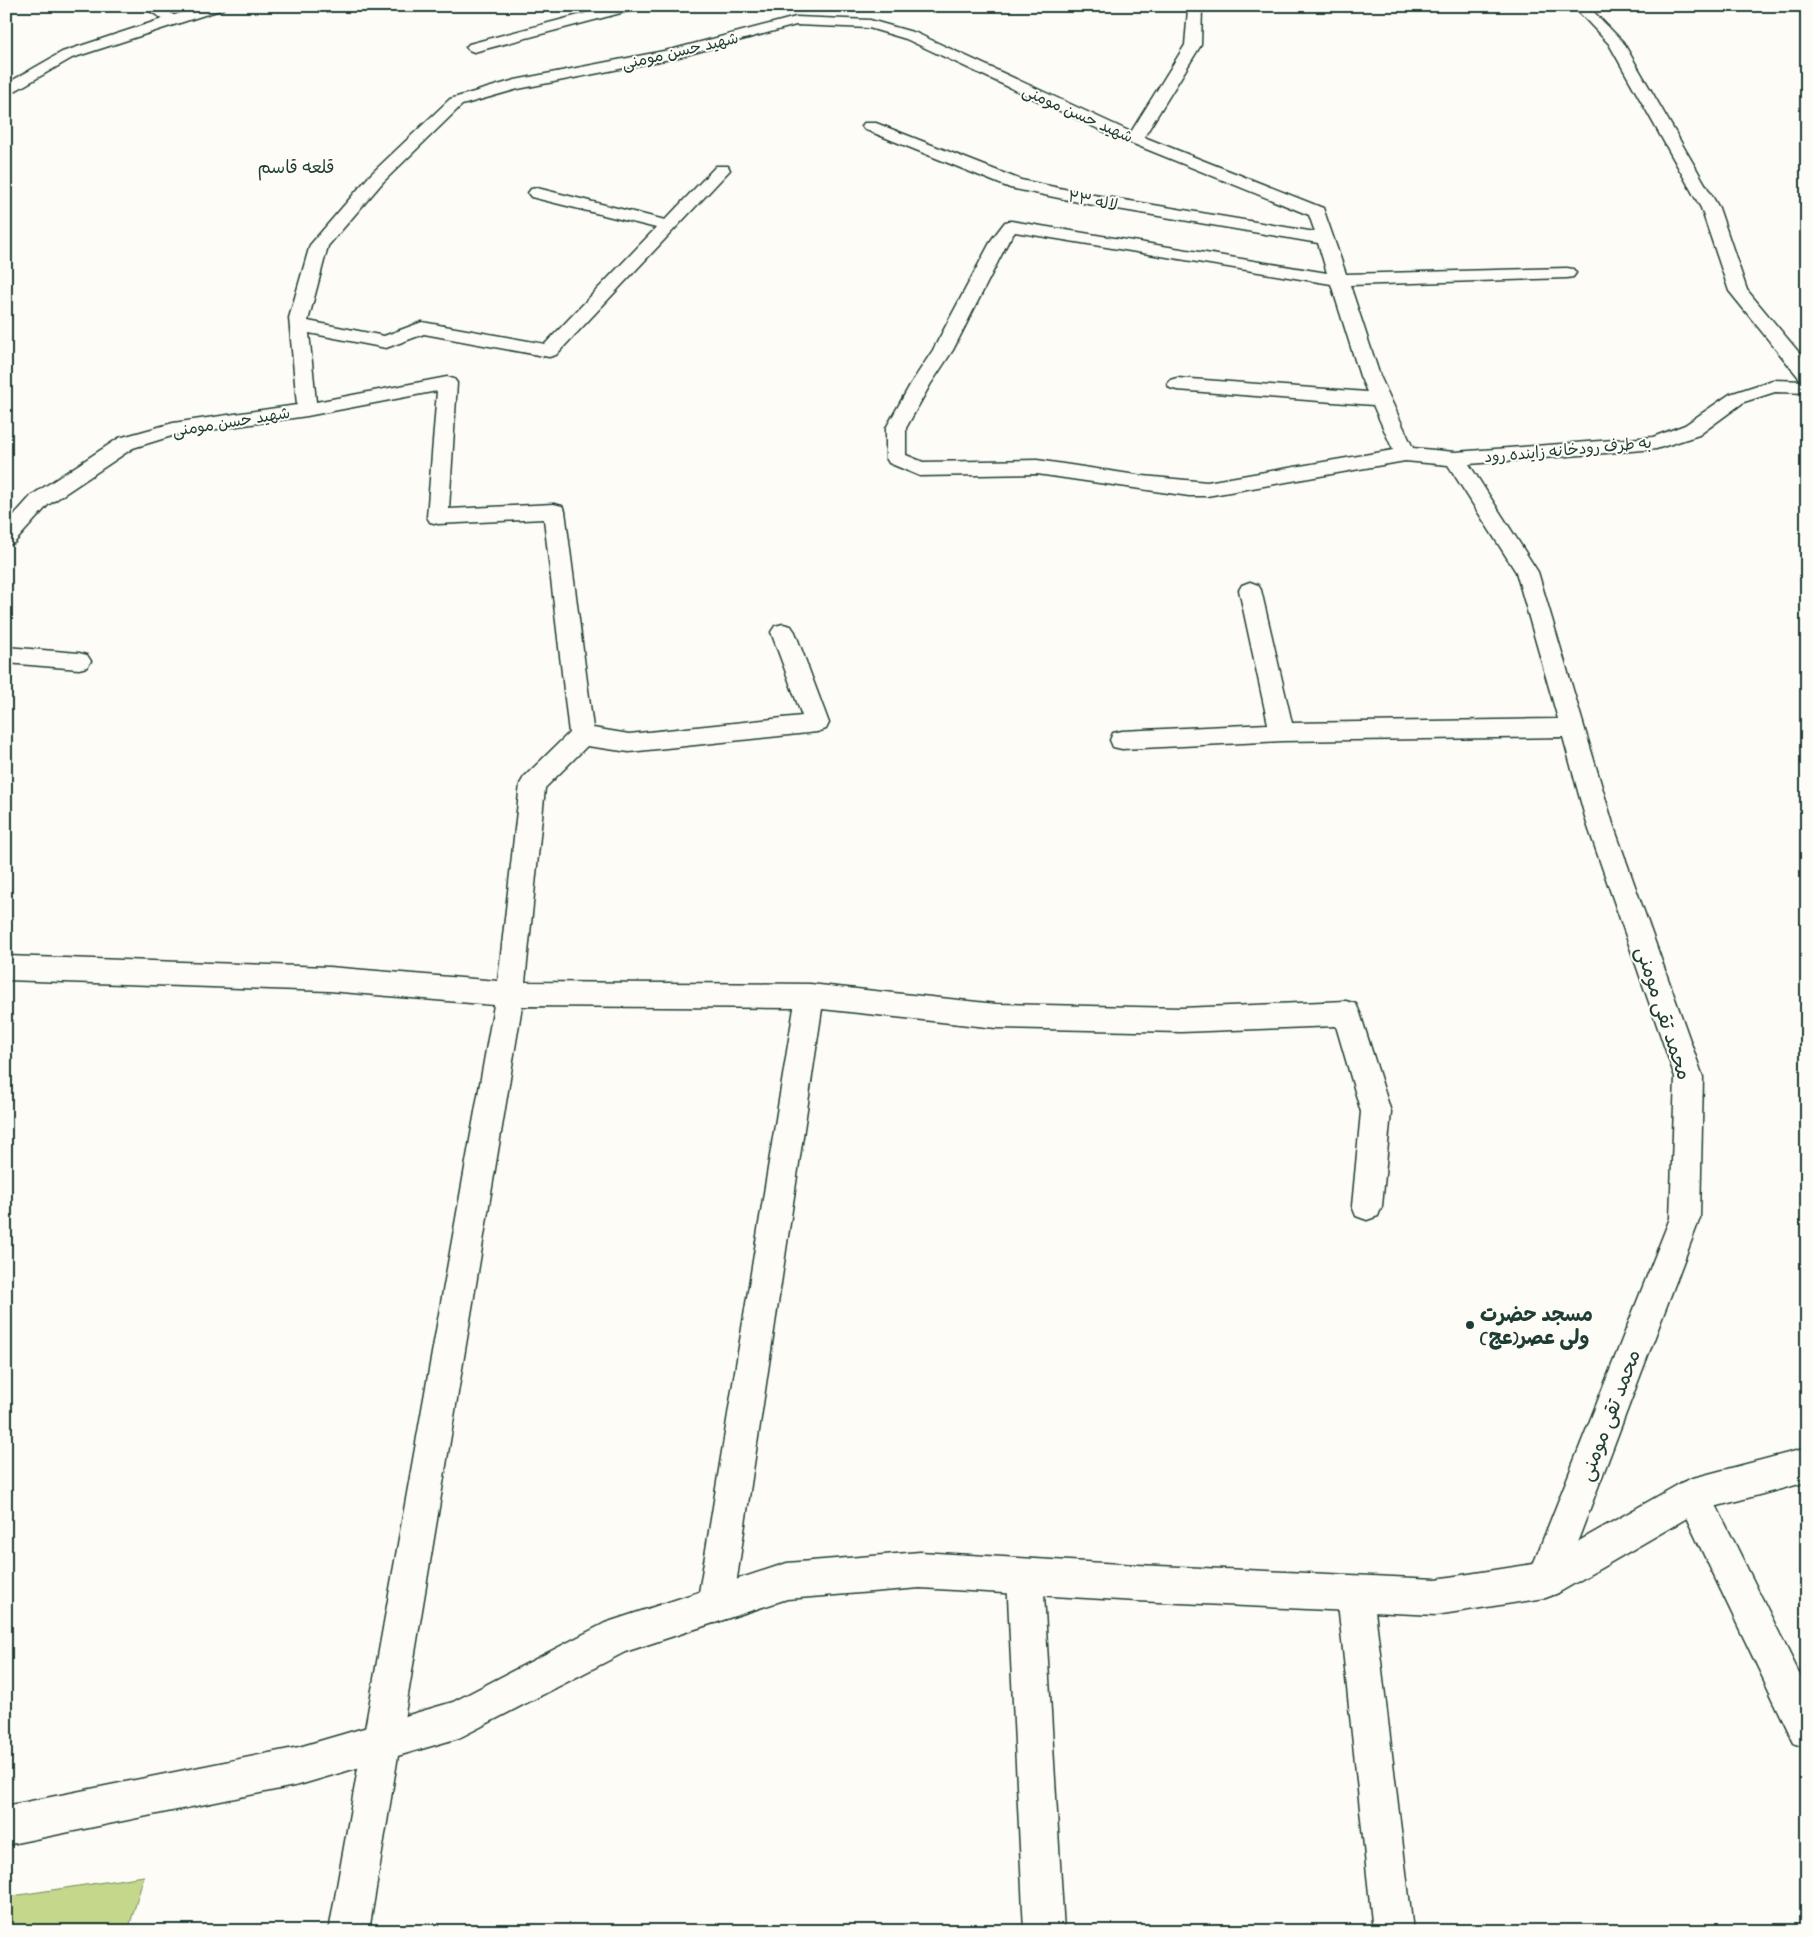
<svg xmlns="http://www.w3.org/2000/svg" width="1813" height="1937" font-family="'Indie Flower','Playpen Sans Arabic',sans-serif">
<rect width="100%" height="100%" fill="#fdfcf7"/>
<filter id="ink" filterUnits="userSpaceOnUse"><feTurbulence type="fractalNoise" baseFrequency=".02" numOctaves="2"/><feDisplacementMap in="SourceGraphic" scale="10" xChannelSelector="R" yChannelSelector="G"/><feConvolveMatrix kernelMatrix="1 2 1 2 8 2 1 2 1" color-interpolation-filters="sRGB"/></filter>
<g filter="url(#ink)">
<path fill="#c5d78b" stroke="#728a60" d="M144,1876l-16,55h-122v-34z"/>
<g fill="none" stroke-linecap="round" stroke-linejoin="round">
<g stroke="#1f3d34" stroke-width="3">
<path id="minor" d="M142,6h18l21,14 -2,3h-10z
M613,6h25l-2,3 -162,43 -5,-2 -3,-3 3,-3z
M1185,6h16l1,2 -1,37 -57,92 179,71 23,66 221,-6 6,1 3,4 -3,4 -6,1 -217,7 30,91 33,72 42,4 198,-15 32,-12 45,-31 43,-14 34,1v12l-32,-1 -31,10 -45,33 -43,14 -187,15 69,108 75,252 90,253 -3,141 -142,375 -13,5 -13,-5 -5,-13 143,-362 5,-141 -88,-253 -24,-87 -281,4 -160,8 -9,-2 -3,-7 3,-7 9,-2 146,-7 -29,-134 3,-5 8,-3 8,3 3,5 31,133 266,-4 -42,-147 -68,-107 -43,-4 -198,35h-18l-152,-22 -117,2 -31,-13 -3,-5v-30l24,-43 23,-35 59,-111 13,-17 6,-1 316,52 -9,-30 -230,-39 -78,-16 -146,-59 -2,-3 2,-3h12l145,57 67,14 227,38 -6,-17 -200,-81 -203,-95 -37,-11 -73,-3 -121,33 -157,31 -56,16 -79,77 -55,64 -20,75 76,15 38,-14 123,22 111,-116 -125,-31 -3,-4 3,-4 6,-1 128,32 51,-54h12l2,4 -174,185 -7,2 -125,-23 -38,14 -77,-15 7,69 131,-25 7,2 3,4 -8,126 105,-5 8,2 3,5 28,217 36,6 173,-18 -31,-84 4,-6 8,-2 8,2 4,6 34,91 -3,6 -9,3 -188,20 -42,-6 -42,42 -20,194 285,2 186,20 185,4 165,-7 10,3 4,9 31,99 -9,94 -4,10 -11,4 -11,-4 -4,-10 9,-94 -25,-86 -155,6 -185,-4 -174,-19 -89,596 -5,13 -13,5 -13,-5 -5,-13 97,-597 -272,-2 -153,925h-40l165,-926 -165,-14 -323,-11v-24l323,11 169,14 22,-197 4,-7 45,-44 -25,-214 -106,5 -8,-2 -3,-5 10,-126 -130,25 -132,19 -42,13 -85,57 -34,38 -8,2v-21l26,-29 87,-57 54,-15 124,-18 -8,-87 21,-73 61,-71 79,-75 65,-19 159,-31 122,-32 74,3 46,13 215,99 54,-87 3,-35zM1015,232l316,52 29,92 7,16 -190,-14 -7,2 -3,4 3,4 7,2 196,15 20,45 -186,32 -64,-6 -106,-16 -114,2 -17,-7v-27l24,-43 23,-35 56,-110z
M1573,6h15l35,36 96,166 28,82 60,72v19l-7,-2 -71,-88 -28,-83 -92,-164z
M6,647l73,6 8,2 4,6 -4,6 -8,2 -73,-6z
M1693,1478l12,5 102,206v60l-13,-6 -113,-236 -5,-12 5,-12z
M1025,1559l13,5 5,13 21,354h-40l-17,-354 5,-13z
M1355,1576l13,5 5,13 40,337h-40l-36,-337 5,-13z"/>
</g>
<g stroke="#1f3d34" stroke-width="3">
<path id="tertiary" d="M202,6h23l-2,3 -151,49 -66,38v-12l56,-32z
M1807,1448v34l-108,29 -141,82 -13,5 -109,17 -299,-14 -217,-13 -133,11 -162,53 -166,86 -160,47 -293,60v-39l293,-59 154,-45 152,-79 182,-60 133,-11 217,13 299,14 104,-16 141,-80 12,-5z"/>
</g>
<use href="#minor" fill="#fdfcf7" fill-rule="evenodd"/>
<use href="#tertiary" fill="#fdfcf7" fill-rule="evenodd"/>
</g>
</g>
<circle fill="#1f3d34" stroke="#fdfcf7" stroke-width="2" cx="1470" cy="1325" r="5"/>
<g text-anchor="middle" stroke-width="4" stroke-linejoin="round" paint-order="stroke">
<g font-size="16" fill="#1f3d34" stroke="#fdfcf7">
<text transform="translate(680 50) rotate(-13)" y="6">شهید حسن مومنی</text>
<text transform="translate(1078 113) rotate(24)" y="6">شهید حسن مومنی</text>
<text transform="translate(1093 200) rotate(11)" y="6">لاله ۲۳</text>
<text transform="translate(231 421) rotate(-9)" y="6">شهید حسن مومنی</text>
<text transform="translate(1568 449) rotate(-5)" y="6">به طرف رودخانه زاینده رود</text>
</g>
<g font-size="18" fill="#1f3d34" stroke="#fdfcf7">
<text x="296" y="173">قلعه قاسم</text>
</g>
<g font-size="20" fill="#1f3d34" stroke="#fdfcf7">
<text transform="translate(1664 1013) rotate(72)" y="7">محمد تقی مومنی</text>
<text transform="translate(1609 1415) rotate(-69)" y="7">محمد تقی مومنی</text>
</g>
<g font-size="20" font-weight="bold" fill="#1f3d34" stroke="#fdfcf7" text-anchor="start">
<text x="1480" y="1321">مسجد حضرت<tspan x="1480" dy="23">ولی عصر(عج)</tspan></text>
</g>
</g>
<rect width="1813" height="1937" fill="none" stroke="#fdfcf7" stroke-width="25"/>
<rect x="12" y="12" width="1788" height="1912" fill="none" stroke="#1f3d34" stroke-width="2" filter="url(#ink)"/>
</svg>
